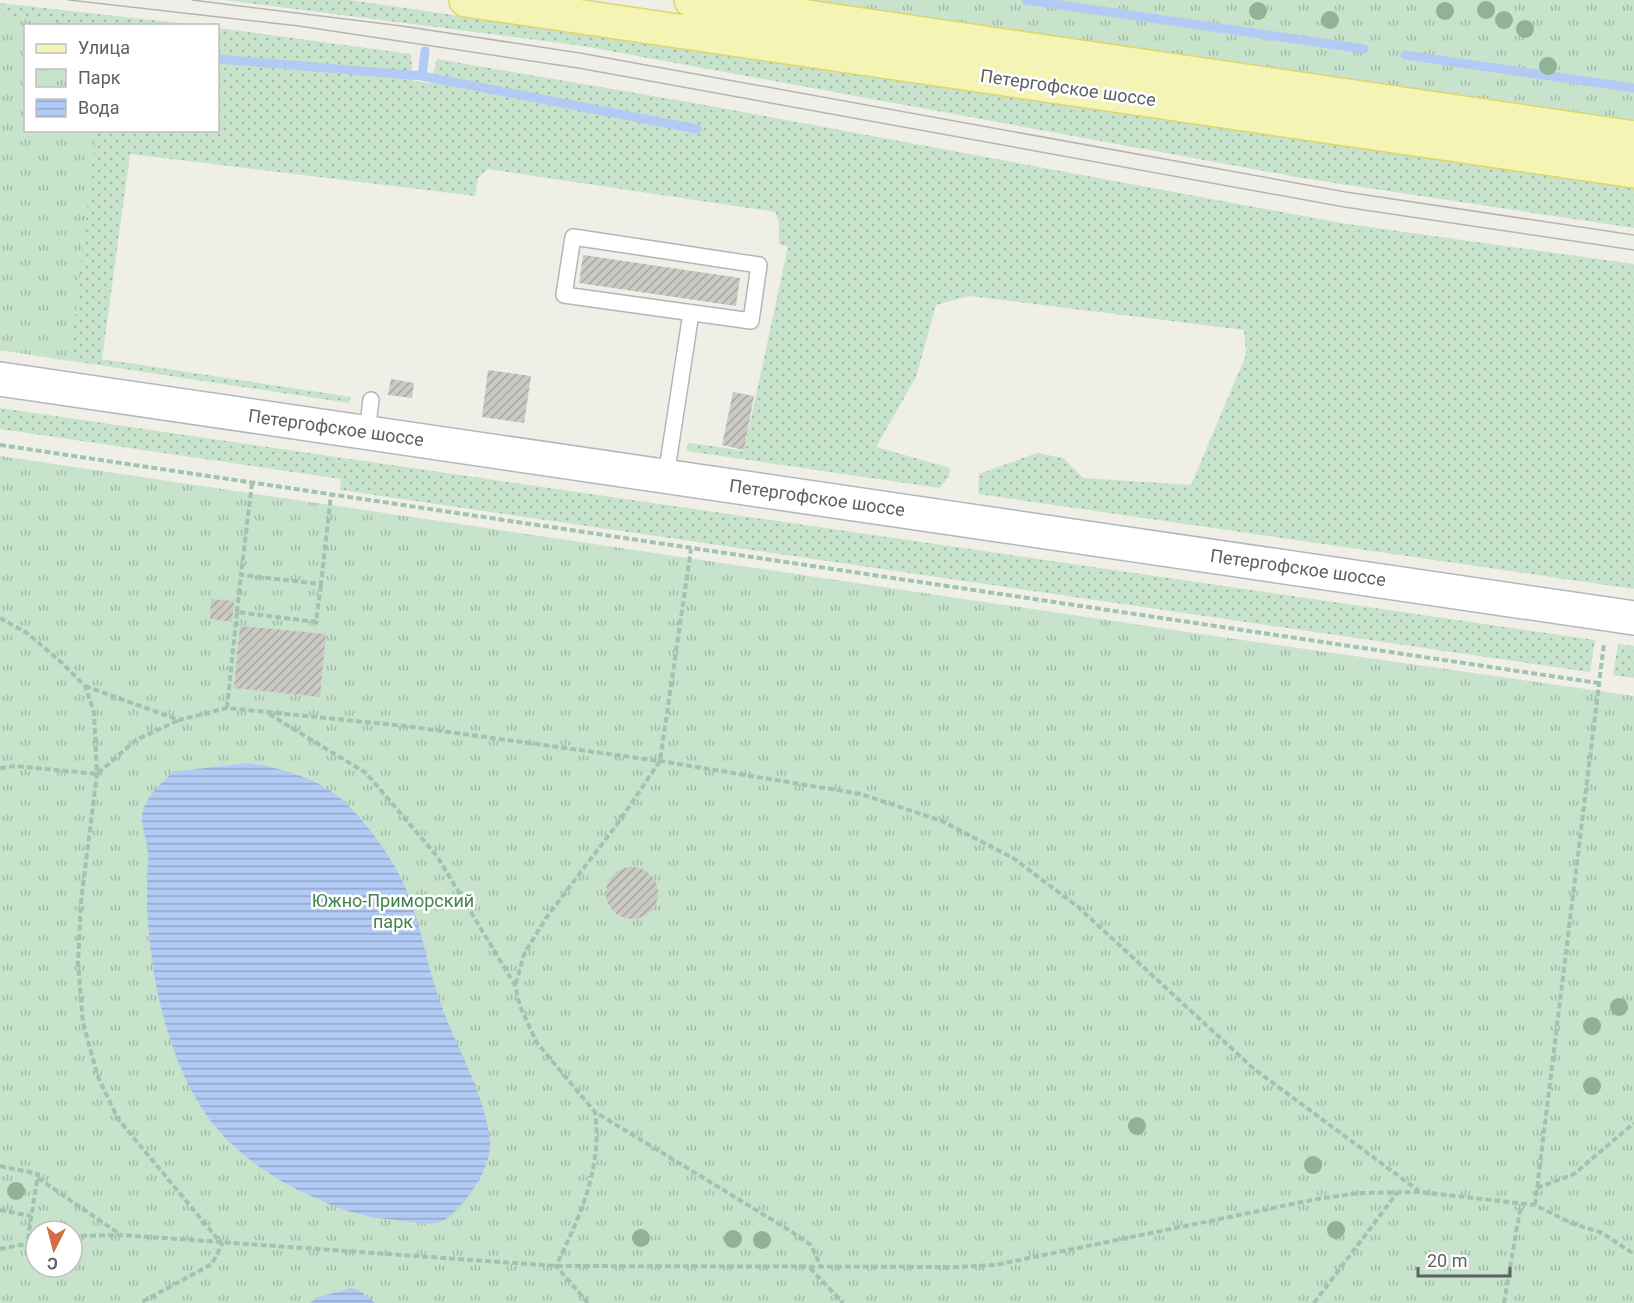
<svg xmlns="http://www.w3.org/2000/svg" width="1634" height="1303" font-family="Roboto,sans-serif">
<defs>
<pattern id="grass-dots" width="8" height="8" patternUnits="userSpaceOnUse" patternTransform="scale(1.5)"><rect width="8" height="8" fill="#c7e3cc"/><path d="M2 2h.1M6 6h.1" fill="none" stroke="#a5bba9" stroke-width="1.8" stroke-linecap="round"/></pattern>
<pattern id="park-tufts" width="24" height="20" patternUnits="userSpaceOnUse" patternTransform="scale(1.5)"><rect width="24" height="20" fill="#c7e3cc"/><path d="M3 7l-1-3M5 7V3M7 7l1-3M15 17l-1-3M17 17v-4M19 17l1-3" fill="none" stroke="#a5bba9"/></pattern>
<pattern id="water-rules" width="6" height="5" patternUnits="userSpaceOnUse" patternTransform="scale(1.5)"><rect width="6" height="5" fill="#b1cbf5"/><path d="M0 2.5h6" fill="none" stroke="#93a8ca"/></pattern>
<pattern id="building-hatch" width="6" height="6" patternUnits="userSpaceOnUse" patternTransform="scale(1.5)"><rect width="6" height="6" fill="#cac9c3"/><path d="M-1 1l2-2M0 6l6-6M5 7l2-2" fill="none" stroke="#a7a7a2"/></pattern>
</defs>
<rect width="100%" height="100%" fill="#efeee7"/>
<path fill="url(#grass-dots)" d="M225,0h125l1284,186v42l-326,-49 -725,-133z
M0,3l196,22 -170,1v104h192v-102l193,26 2,27 17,2 7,-24 263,45 641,119 293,41v325l-656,-95 1,-20 58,-21 26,5 20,20 108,7 55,-130 -2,-25 -275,-34 -33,9 -20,72 -40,70 74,21 -1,9 -10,11 -252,-37 1,-8h4l52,8 44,-204 -9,-3v-21l-4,-11 -287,-43 -10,9 -3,18 -345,-42 -28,205 249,38 -2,6 -349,-53z
M0,408l1595,232 -5,32 -1250,-182 1,-11 -341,-50z
M1618,644l16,2v32l-21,-3z"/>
<path fill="url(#park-tufts)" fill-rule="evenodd" d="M799,0h835v122z
M0,14l79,11 -53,1v104l70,1 -26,230 -70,-11z
M0,456l1228,182 406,58v607h-1634zM36,1231h36v36h-36z"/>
<path fill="url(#water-rules)" d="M246,763c32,3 77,17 100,40 27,27 55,66 66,102 12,35 18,71 31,105 16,42 43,87 47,132 2,25 -24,63 -44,77 -14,10 -42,1 -59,0 -27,-2 -52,-12 -76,-23 -38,-17 -75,-42 -101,-76 -48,-63 -68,-178 -62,-256 2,-18 -7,-35 -6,-48 2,-18 19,-32 31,-44z
M351,1288l8,2 16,13h-65l6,-5z"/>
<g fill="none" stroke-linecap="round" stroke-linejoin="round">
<path stroke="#b1cbf5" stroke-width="9" d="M1026,0l338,49
M425,51l-3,25 275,53
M1405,55l229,33
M218,59l204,17"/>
</g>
<path fill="url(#building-hatch)" d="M583,255l157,23 -4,28 -157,-23z
M488,370l43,6 -7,47 -42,-6z
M391,379l23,4 -2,15 -24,-3z
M733,392l21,4 -10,54 -22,-5z
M211,599l23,2 -2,21 -22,-3z
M240,626l86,8 -6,63 -86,-9z
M606 893a26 26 0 1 1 52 0a26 26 0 1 1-52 0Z"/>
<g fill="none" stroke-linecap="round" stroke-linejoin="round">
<g stroke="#b4b5ba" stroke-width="18">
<path id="lane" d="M573,237l186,28 -8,56 -187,-26z
M367,432l4,-32
M666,476l25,-163"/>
</g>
<g stroke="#b5b7bc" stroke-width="36">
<path id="secondary" d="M0,379l1634,239"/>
</g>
<g stroke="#e0d56e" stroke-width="36">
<path id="primary" d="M466,0l1168,171
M691,0l943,138"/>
</g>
<path stroke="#a1c3b1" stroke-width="4" stroke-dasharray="6 3" stroke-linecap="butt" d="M0,445l1598,238
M252,483l-11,92 80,9 10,-89
M237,612l4,-37
M0,618l27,15 34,29 24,24 9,26 3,62 -16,127 -3,62 5,60 15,54 20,42 104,125 -10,20 -72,39
M85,686l94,34 48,-12 178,18 255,35 201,33 81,27 71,37 64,48 177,163 165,122
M227,708l10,-96 79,10 5,-38
M269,714l97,59 71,83 78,129 5,21 17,37 58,69 194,118 22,15 10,22
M0,768l16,-2 81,8 39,-34 43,-20
M516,984l8,-30 22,-36 72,-95 42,-62 31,-212
M0,1166l38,8 -11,70
M38,1178l83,57
M1537,1188l37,-14 60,-51
M1535,1205l69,-562
M0,1210l31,6
M72,1236l49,-1 435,31 403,1 36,-2 322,-66 42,-6 61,-1 115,13 36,18 31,10 32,21
M0,1249l36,-7
M810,1268l33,35
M588,1303l-32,-37c23,-48 47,-98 39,-154
M1314,1303l83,-110
M1504,1303l17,-99"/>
<use href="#lane" stroke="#fff" stroke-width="15"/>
<use href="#secondary" stroke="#fff" stroke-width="33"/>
<use href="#primary" stroke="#f4f5b5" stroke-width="33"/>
<path stroke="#b4b4b5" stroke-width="1.5" d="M69,0l230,26 279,42 766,139 290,43
M192,0l210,26 178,27 766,139 288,43"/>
</g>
<g fill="#8fb394">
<circle cx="1486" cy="10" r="9"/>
<circle cx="1258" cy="11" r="9"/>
<circle cx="1445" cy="11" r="9"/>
<circle cx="1330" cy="20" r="9"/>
<circle cx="1504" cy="20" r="9"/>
<circle cx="1525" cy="29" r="9"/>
<circle cx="1548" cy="66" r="9"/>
<circle cx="1619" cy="1007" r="9"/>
<circle cx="1592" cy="1026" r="9"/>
<circle cx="1592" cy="1086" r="9"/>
<circle cx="1137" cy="1126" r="9"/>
<circle cx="1313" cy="1165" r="9"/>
<circle cx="16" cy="1191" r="9"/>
<circle cx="1336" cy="1230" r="9"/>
<circle cx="641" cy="1238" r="9"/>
<circle cx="733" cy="1239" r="9"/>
<circle cx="762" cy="1240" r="9"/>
</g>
<g text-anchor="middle" stroke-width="5" stroke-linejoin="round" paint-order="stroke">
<g font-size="18" fill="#5e6065" stroke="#fff">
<text transform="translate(1068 88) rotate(8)" y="6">Петергофское шоссе</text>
<text transform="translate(336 428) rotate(8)" y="6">Петергофское шоссе</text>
<text transform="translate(817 498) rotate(8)" y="6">Петергофское шоссе</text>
<text transform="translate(1298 568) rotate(8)" y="6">Петергофское шоссе</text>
</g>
<g font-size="18" fill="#418250" stroke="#fff">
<text x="393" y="907">Южно-Приморский<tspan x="393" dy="21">парк</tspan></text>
</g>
</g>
<rect x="24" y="24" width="195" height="108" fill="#ffffff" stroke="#bfbfc1" stroke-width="1.5"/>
<rect x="36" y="44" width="30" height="9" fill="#f4f5b5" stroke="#bfbfc1" stroke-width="1.5"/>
<text x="78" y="54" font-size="18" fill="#5e6065">Улица</text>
<rect x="36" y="69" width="30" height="18" fill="url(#park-tufts)" stroke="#bfbfc1" stroke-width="1.5"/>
<text x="78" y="84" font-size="18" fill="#5e6065">Парк</text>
<rect x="36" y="99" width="30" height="18" fill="url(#water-rules)" stroke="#bfbfc1" stroke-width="1.5"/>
<text x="78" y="114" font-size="18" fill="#5e6065">Вода</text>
<g transform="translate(54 1249) rotate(186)"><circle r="28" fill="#ffffff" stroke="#bfbfc1" stroke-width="1.5"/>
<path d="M0-4.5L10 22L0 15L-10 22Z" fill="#d46c48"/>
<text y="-9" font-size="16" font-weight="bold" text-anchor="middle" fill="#5e6065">С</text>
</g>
<path d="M1418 1267v9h92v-9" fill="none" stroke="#5e6065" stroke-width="3"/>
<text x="1427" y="1267" font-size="18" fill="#5e6065" stroke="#ffffff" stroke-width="4.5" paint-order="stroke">20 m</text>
</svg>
